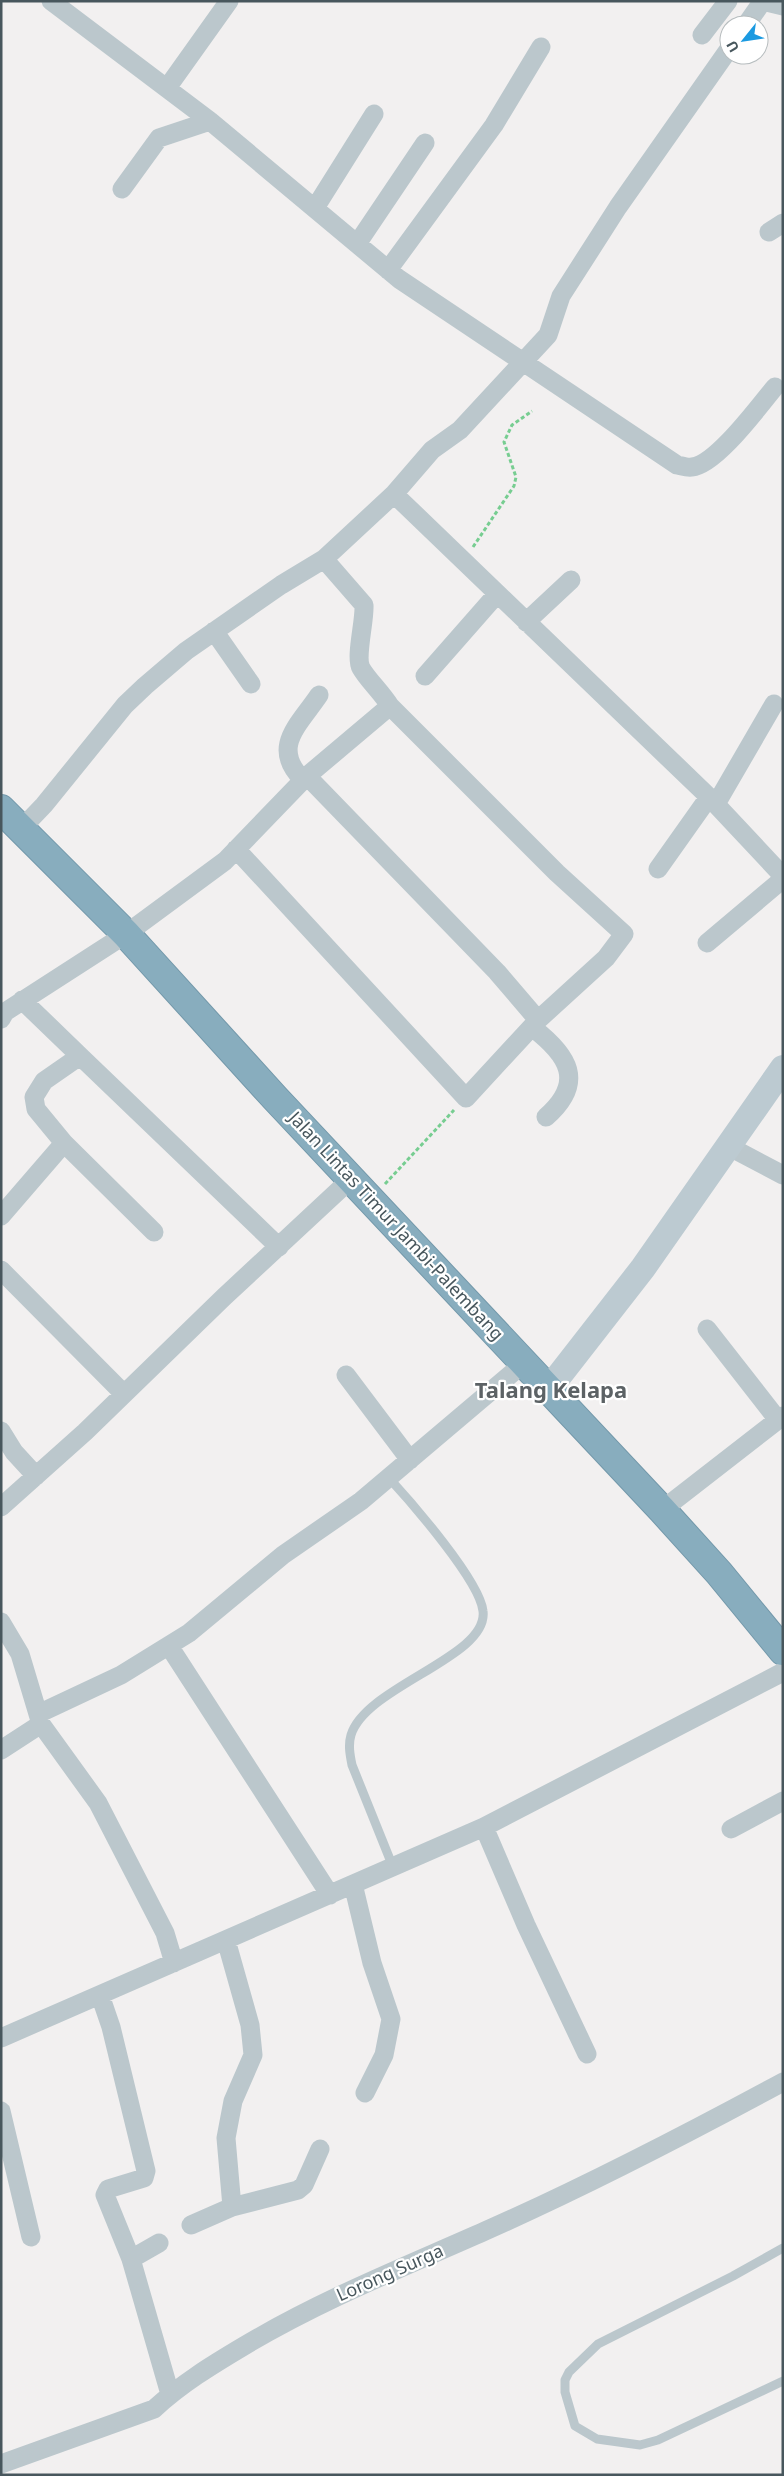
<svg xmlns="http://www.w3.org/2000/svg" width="784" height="2476" font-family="'Noto Sans',sans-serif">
<rect width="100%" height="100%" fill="#f2f0f0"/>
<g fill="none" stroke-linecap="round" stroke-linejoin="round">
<g stroke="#7398aa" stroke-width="30">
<path id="highway" d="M1,809l125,125 149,164 387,412 57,63 64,78"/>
</g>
<path stroke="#77cd91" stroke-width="3" stroke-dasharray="4 2.5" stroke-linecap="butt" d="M473,547l41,-61 2,-9 -12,-35 8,-17 20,-14
M385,1184l69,-74"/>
<path stroke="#bbc7cc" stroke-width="9" d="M389,1478c22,24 91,103 94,133 6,46 -117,75 -132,124 -3,10 -1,20 1,30l41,102
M783,2248l-50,28 -135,68 -29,28 -4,8v12l10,34 22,13 43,6 18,-5 125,-59"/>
<path stroke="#bbc7cc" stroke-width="19" d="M51,1l159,120 189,158 278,186c5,1 11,3 15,2 24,-2 67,-61 83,-80
M762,1l21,5
M746,25l16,-23
M702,35l26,-34
M167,88l62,-87
M122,189l37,-51 51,-17
M315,208l59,-94
M769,232l14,-9
M357,244l68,-101
M388,270l106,-145 47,-78
M394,494l315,303 -51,72
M526,622l45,-42
M214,631l37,53
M425,676l72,-82
M307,776l190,196 41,48
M303,780c-33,-33 -4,-55 16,-85
M709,797l74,79
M716,804l58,-100
M22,828l22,-23 81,-100 20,-19 41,-35 95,-66 43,-26 70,-65 38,-44 28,-20 88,-95 13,-39 57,-89 111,-158
M236,849l230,249 72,-78 68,-62 18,-24 -67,-61 -167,-167
M707,943l76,-64
M22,1000l58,56 -36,25 -10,16 2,12 28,34 90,89
M1,1019l4,-7 121,-78 99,-73 82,-85 83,-70c-8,-13 -23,-27 -29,-38 -6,-11 4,-47 3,-63l-40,-46
M533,1028c35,27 53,54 13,89
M80,1056l199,191
M728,1146l55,29
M1,1216l63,-73
M1,1270l123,124
M707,1329l71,91
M346,1375l64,85
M1,1431l13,21 22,24
M1,1507l84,-75 139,-135 128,-119
M662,1510l121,-94
M1,1622l19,32 21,70 57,79 67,130 9,30
M169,1646l161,249
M38,1714l83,-39 68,-42 94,-78 78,-54 163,-138
M1,1750l40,-26
M484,1827l42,98 61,129
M731,1829l52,-28
M353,1884l19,79 19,56 -7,36 -19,38
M100,1995l11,32 35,144 -2,7 -36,11 -3,6 26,64 39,135
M1,2038l483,-211 299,-155
M1,2111l30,126
M232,2207l66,-17 6,-5 16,-36
M191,2225l41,-18 -6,-69 7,-37 20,-46 -3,-30 -24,-85
M131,2259l28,-16
M1,2464l153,-55c27,-25 58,-44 90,-63 77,-46 160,-79 241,-115 102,-45 200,-96 298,-149"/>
<path stroke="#bccad1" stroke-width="26" d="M548,1390l95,-122 140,-200"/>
<use href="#highway" stroke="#88adbe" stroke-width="28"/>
</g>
<g text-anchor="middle" stroke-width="4.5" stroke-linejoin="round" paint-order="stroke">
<g font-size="18" fill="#48575d" stroke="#fff">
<text transform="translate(396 1226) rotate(47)" y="6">Jalan Lintas Timur Jambi-Palembang</text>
<text transform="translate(390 2273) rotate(-24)" y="6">Lorong Surga</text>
</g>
<g font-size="22" font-weight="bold" fill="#5c6265" stroke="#fff">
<text x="551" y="1398">Talang Kelapa</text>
</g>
</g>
<rect width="784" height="2476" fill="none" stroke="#48575d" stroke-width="5"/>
<g transform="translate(744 40) rotate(240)"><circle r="24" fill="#ffffff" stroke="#b6bcbe"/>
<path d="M0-4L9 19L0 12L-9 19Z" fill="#1b9ae1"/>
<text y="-8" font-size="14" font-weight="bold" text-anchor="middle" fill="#48575d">U</text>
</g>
</svg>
